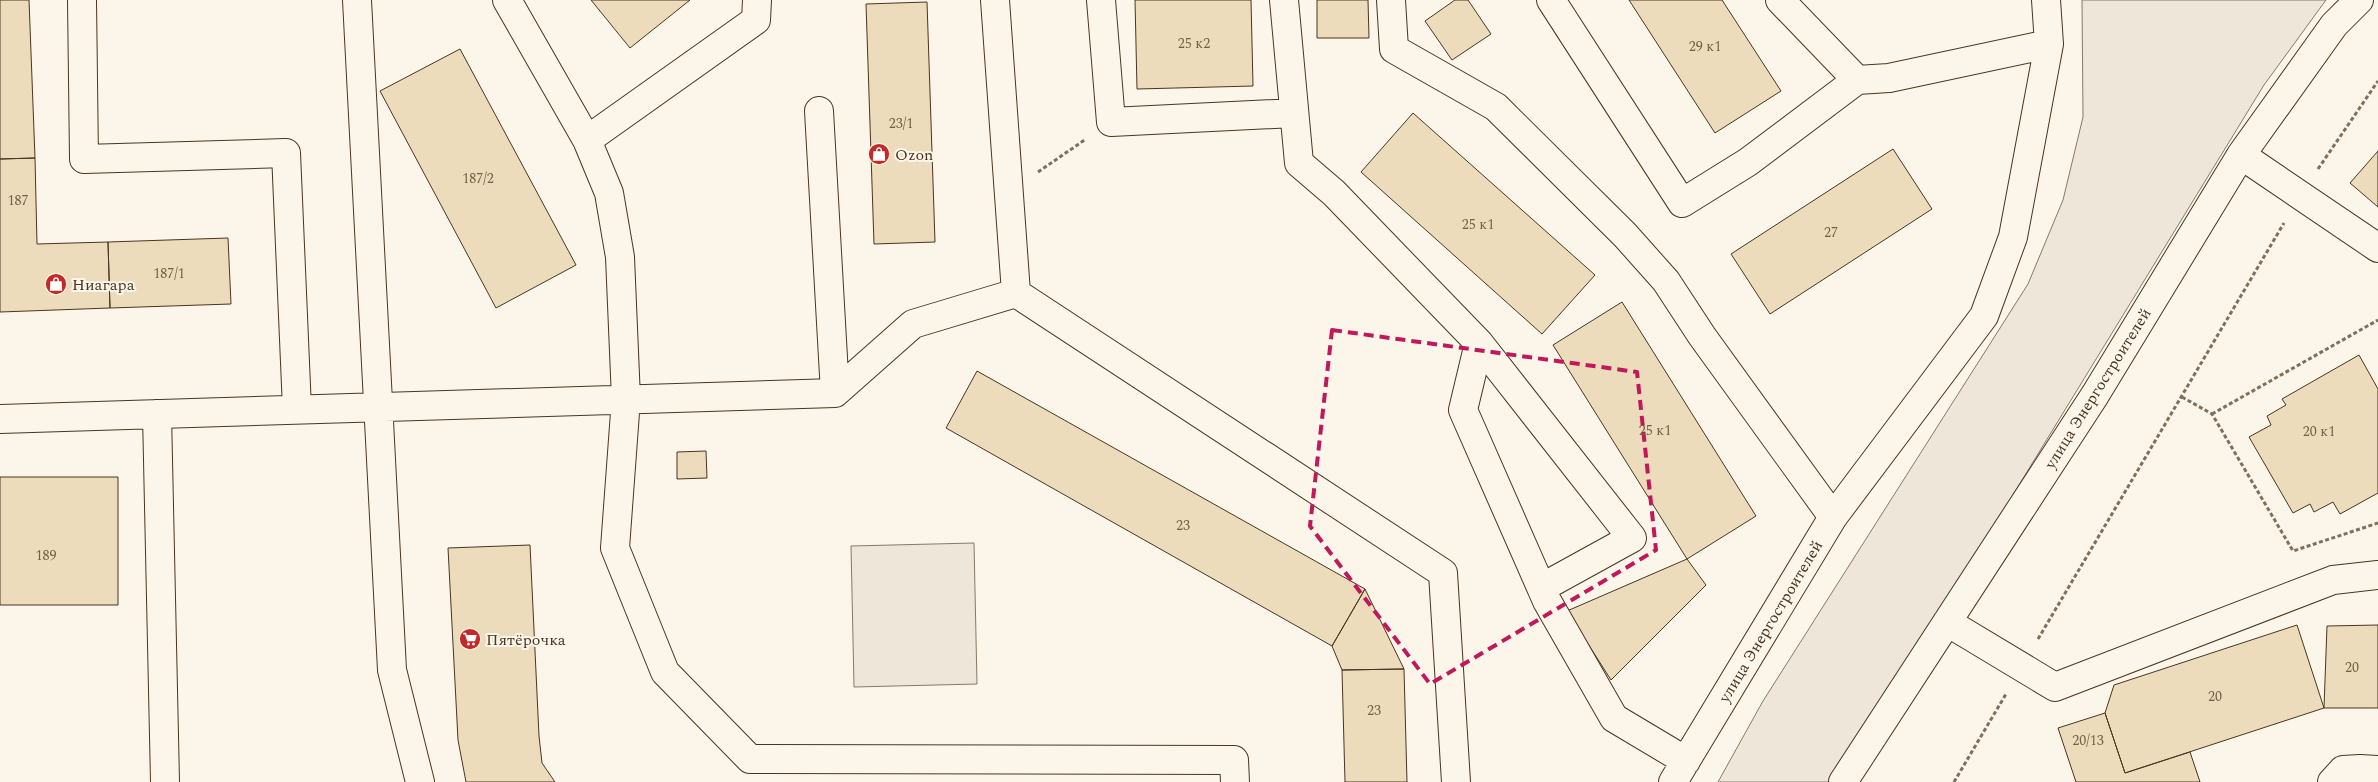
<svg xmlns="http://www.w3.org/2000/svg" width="2378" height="782" font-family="Spectral,serif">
<rect width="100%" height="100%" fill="#fbf6e9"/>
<path fill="#ede6d9" stroke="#887966" d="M2082,0h244l-62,85 -427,697h-119l45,-81 265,-417 35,-84 20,-83z
M974,543l3,141 -123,3 -3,-141z"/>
<path fill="#ecdcbc" stroke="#4a3520" d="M0,0h29l6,158 -35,1z
M591,0h99l-60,48z
M1135,0h116l2,86 -116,3z
M1317,0h51l1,38h-52z
M1455,0h13l23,34 -39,26 -27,-39z
M1629,0h93l59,91 -66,42z
M927,2l8,240 -61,2 -8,-240z
M460,49l116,216 -80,43 -116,-217z
M1413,113l182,162 -53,59 -181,-162z
M1893,149l39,60 -162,105 -39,-60z
M2378,151v56l-28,-24z
M35,158l2,86 71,-2 2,66 -110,4v-153z
M228,238l3,66 -121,4 -2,-66z
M1622,302l134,214 -69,43 -134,-214z
M2359,355l19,34v104l-38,21 -7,-12 -19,10 -4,-8 -17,9 -44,-76 22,-12 -4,-9 19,-11 -4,-6z
M977,371l388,218 -33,57 -386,-218z
M706,451l1,27 -30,1v-27z
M0,477h118v128h-118z
M530,545l9,191 3,27 13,19h-89l-8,-42 -10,-192z
M1687,559l19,26 -95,95 -44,-69z
M1365,589l39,80 -62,1 -10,-24z
M2297,625l27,83 -199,65 -20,-60 9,-28z
M2378,625v83h-54l3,-82z
M1404,669l3,113h-62l-3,-112z
M2105,713l20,60 65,-21 10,30h-124l-18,-54z"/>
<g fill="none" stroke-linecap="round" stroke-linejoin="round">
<g stroke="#4a3520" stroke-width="30">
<path id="minor" d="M82,0l2,159 202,-6 11,256
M357,0l35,670 28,112
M507,0l80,140 22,53 11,64 6,142 -11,149 50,124 85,87 484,1 1,22
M995,0l21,293
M1101,0l10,122 183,-9
M1284,0l15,163 35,30 145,150 153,195 -89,49
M1391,0l3,49 102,58 129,128 41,46 36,55 131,181
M1551,0l131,203 66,-41 109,-82 32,-2 160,-34
M1780,0l77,80
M587,140l169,-120 1,-20
M2241,155l137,93
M1479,343l-16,67 84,191 67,117 72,43
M835,393l78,-69 103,-31 427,280 13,209
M157,414l8,368
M0,419l835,-26 -16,-282
M1947,622l108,65 278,-107 45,-5
M1673,782l160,-265 151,-201 29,-79 36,-193 -3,-44
M1843,782l252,-387 146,-240 93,-130 25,-25
M2332,782l11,-12 17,-1 18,1"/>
</g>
<path stroke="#7f6f5c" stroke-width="3" stroke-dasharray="4 2.5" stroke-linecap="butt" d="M2318,169l60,-88
M1038,172l48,-33
M2182,397l30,17 81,137 85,-28
M2212,414l166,-94
M2038,639l246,-416
M1954,782l52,-88"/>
<use href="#minor" stroke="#fbf6e9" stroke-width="28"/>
</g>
<path fill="none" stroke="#c2185b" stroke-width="4" stroke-dasharray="10 6" stroke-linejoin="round" d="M1332,330l305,42 19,178 -226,134 -120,-158z"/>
<defs>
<g id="shop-disc" transform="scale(1.125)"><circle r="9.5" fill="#c62828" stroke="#fbf6e9"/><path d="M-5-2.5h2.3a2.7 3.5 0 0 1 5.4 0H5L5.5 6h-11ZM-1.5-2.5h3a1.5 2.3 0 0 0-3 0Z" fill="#fff"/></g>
<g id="supermarket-disc" transform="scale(1.125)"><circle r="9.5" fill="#c62828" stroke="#fbf6e9"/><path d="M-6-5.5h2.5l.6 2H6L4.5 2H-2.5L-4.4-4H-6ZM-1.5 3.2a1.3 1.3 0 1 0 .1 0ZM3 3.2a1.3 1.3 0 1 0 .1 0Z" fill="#fff"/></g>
</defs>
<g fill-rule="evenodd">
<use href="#shop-disc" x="879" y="154"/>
<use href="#shop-disc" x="56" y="284"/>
<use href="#supermarket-disc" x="470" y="639"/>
</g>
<g text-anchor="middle" stroke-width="4" stroke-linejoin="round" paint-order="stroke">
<g font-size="14" fill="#725f47">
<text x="1194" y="48">25 к2</text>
<text x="1705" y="51">29 к1</text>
<text x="901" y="128">23/1</text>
<text x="478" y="183">187/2</text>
<text x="18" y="205">187</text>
<text x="1478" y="229">25 к1</text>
<text x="1831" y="237">27</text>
<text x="169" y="278">187/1</text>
<text x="1655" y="435">25 к1</text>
<text x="2319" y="436">20 к1</text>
<text x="1183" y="530">23</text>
<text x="46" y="560">189</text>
<text x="2352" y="672">20</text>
<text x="2215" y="701">20</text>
<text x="1374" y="715">23</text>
<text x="2088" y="745">20/13</text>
</g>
<g font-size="16" fill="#4a3520" stroke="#fbf6e9" text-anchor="start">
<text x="895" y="160">Ozon</text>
<text x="72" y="290">Ниагара</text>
<text x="486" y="645">Пятёрочка</text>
</g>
<g font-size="16" fill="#4a3520" stroke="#fbf6e9">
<text transform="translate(2097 388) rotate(-58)" y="6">улица Энергостроителей</text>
<text transform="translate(1770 621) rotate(-59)" y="6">улица Энергостроителей</text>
</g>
</g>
</svg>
